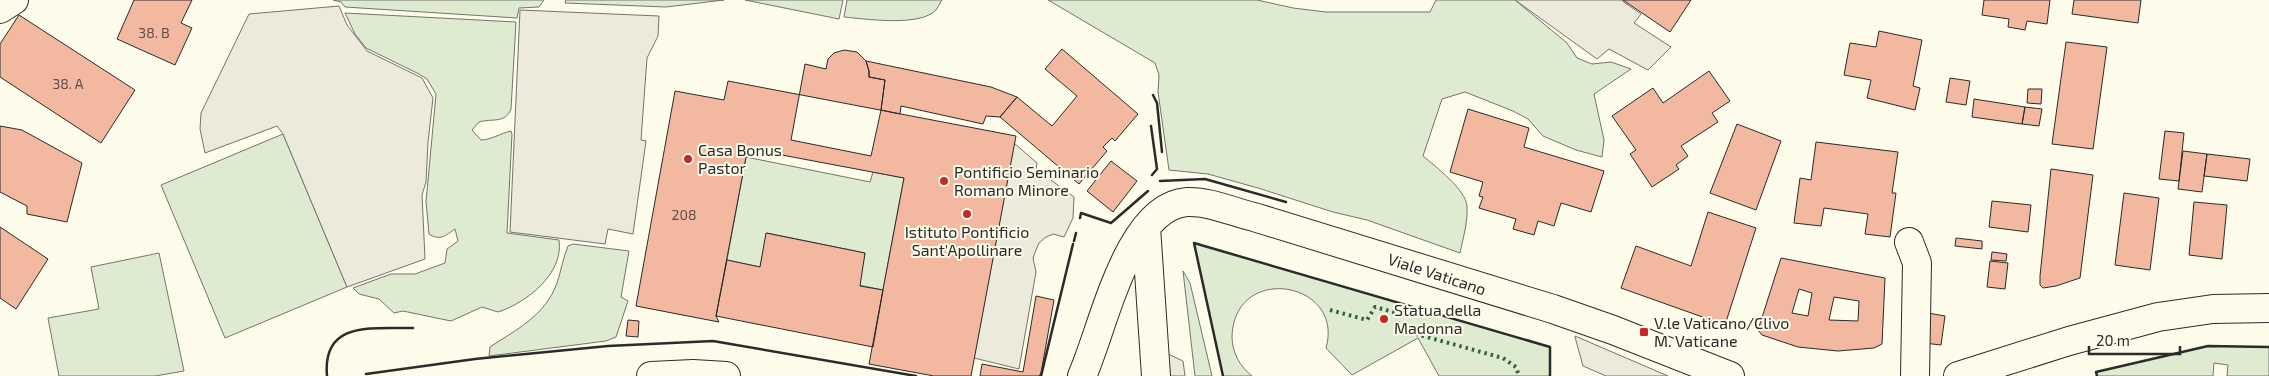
<svg xmlns="http://www.w3.org/2000/svg" width="2269" height="376" font-family="'Exo 2',sans-serif">
<rect width="100%" height="100%" fill="#fdfbea"/>
<path fill="#deebd1" stroke="#74746e" d="M333,0h211l-5,7 -20,1 -2,10 -172,-11 -4,-5z
M566,0h158l-58,7 -101,-4z
M745,0h98l-4,19z
M847,0h95c-2,3 -4,7 -6,10 -16,17 -70,9 -92,7z
M1048,0h209l36,8 33,4h104l6,-12h79l52,43 10,15 15,6 19,-2 20,7 -37,25 10,46 -2,17 -26,-7 -33,-14 -15,-17 -15,-8 -48,-19 -23,7 -19,57c12,10 43,34 44,50 1,16 -4,32 -7,47l-93,-33 -34,-8 -75,-24 -50,-14 -39,-4 -11,-78 1,-17 -4,-12z
M345,13l171,9 -5,87c-6,15 -19,9 -32,13l-7,8 9,10c10,0 20,-7 30,-9l1,3 -5,99 52,7c5,34 -33,63 -61,72l-16,-5 -31,14 -48,-10 -9,2 -15,-14 -20,-5 -6,-6 38,-14h24l30,-11 2,-14 11,-8 -3,-12c-10,7 -15,12 -26,5l-3,-32 10,-108 -9,-15 -8,-5 -53,-26 -11,-14z
M283,134l64,153 -122,51 -64,-153z
M746,157l124,25 3,-10 31,6 -21,112 -24,-5 6,-32 -98,-20 -7,34 -33,-7z
M1194,243l356,104v29h-111l-21,-38 -66,37 -26,-27c19,-67 -92,-86 -94,-11 0,15 8,30 20,39h-29z
M573,244l56,7 -8,46 7,4 -12,36 -10,4 -117,15 1,-9c27,-18 55,-31 67,-64 4,-12 6,-25 11,-37z
M159,253l25,118 -29,5h-96l-11,-58 51,-9 -8,-42z
M1183,271l7,12 22,93h-17z
M2208,346l61,1v29h-42l1,-11 -14,-2 -1,13h-116l-1,-4z"/>
<path fill="#eceadb" stroke="#74746e" d="M1515,0h106l20,14 -7,9 37,24 -23,23 -39,-21 -12,10z
M339,6l8,19 20,26 55,27 11,20 -5,44 -2,40 -4,13 3,64 -78,28 -64,-153 -6,-8 -72,27 -5,-24 1,-16 48,-99z
M520,10l139,6 -1,20 -11,22 -6,82 5,1 -13,93 -25,-5 -3,15 -95,-12z
M1014,143l23,20 -1,6 38,28 -1,21 -9,19 -11,-3 -7,3 -7,6 -3,7 -3,8 3,14 -17,97 -45,-11z
M1575,337v-1l93,40h-62l-23,-10z
M1164,352l19,9 2,15h-19z"/>
<path fill="#f2b8a0" stroke="#2b2b2b" fill-rule="evenodd" d="M134,0h58l-11,23 11,5 -17,37 -58,-26z
M1623,0h68l-21,32z
M1984,0h66l-3,24 -20,-3 -2,9 -17,-3 1,-8 -27,-4z
M2074,0h67l-3,23 -66,-9z
M19,15l116,75 -34,53 -101,-66v-33z
M1879,31l43,9 -9,46 7,2 -5,22 -48,-12 4,-18 -27,-5 6,-32 26,4z
M2066,42l41,5 -14,102 -41,-5z
M1062,49l76,65 -23,27 -3,-3 -9,9 4,4 -28,33 -79,-67 17,-20 35,29 25,-30 -32,-27z
M844,50l13,2 9,9 3,10v6l16,3 -4,30 -10,46 -80,-16 14,-76 21,5 2,-10 6,-6z
M866,61l125,26 26,10 -17,20 -14,-1 -3,8 -82,-18 -1,8 -19,-4 4,-30 -16,-3v-6z
M1709,71l21,30 -18,12 6,9 -37,24 7,10 -12,9 3,4 -27,18 -22,-33 6,-4 -24,-34 41,-28 10,15z
M1950,78l20,3 -4,24 -20,-3z
M728,81l288,55 -45,240h-37l-65,-12 35,-186 -154,-29 -4,8 -30,159 3,6 -83,-16 39,-215 49,9z
M2028,89h14l-1,15 -14,-1z
M1974,99l51,8 -3,17 -50,-7z
M2025,107l17,2 -3,17 -17,-2z
M1468,109l61,19 -5,19 80,24 -13,41 -30,-9 -7,23 -16,-5 -4,14 -21,-6 3,-10 -37,-11 4,-11 -4,-1 4,-14 -33,-10z
M1737,124l44,17 -25,69 -46,-17z
M0,126l22,4 60,33 -15,59 -40,-8v-8l-27,-14z
M2165,131l19,2 -5,48 -20,-2z
M1816,142l82,10 -6,41h4l-6,44 -25,-3 3,-20 -44,-6 -3,18 -27,-3 6,-45 11,2z
M2183,151l24,3 -5,38 -24,-3z
M2207,154l43,5 -3,22 -43,-5z
M1111,161l26,20 -24,31 -26,-21z
M2051,169l42,6 -13,103 -24,8 -13,2 -3,-3v-9z
M2124,193l35,5 -9,72 -35,-5z
M1992,201l39,4 -3,27 -39,-5z
M2194,202l33,3 -5,54 -33,-4z
M1708,212l48,16 -31,97 -104,-37 15,-42 55,20z
M0,227l48,32 -32,50 -16,-11z
M766,233l99,20 -5,33 23,4 -10,57 -157,-31 11,-56 33,7z
M1956,238l26,3v8l-27,-3z
M1992,252l15,2 -1,7 -15,-1z
M1781,258l104,20 -3,66 -8,4 -36,3 -40,-4 -36,-12 -4,-5zM1799,289l13,4 -4,23 -16,-3zM1834,297l25,4 -1,20 -29,-1z
M1990,261l18,2 -3,26 -18,-2z
M1036,296l18,4 -13,73 -2,3h-59l2,-12 41,8z
M1928,313l17,3 -4,29 -17,-2z
M628,320l11,1 -1,16 -12,-1z"/>
<g fill="none" stroke-linecap="round" stroke-linejoin="round">
<g stroke="#2b2b2b" stroke-width="30">
<path id="minor" d="M0,9l14,-9
M1146,227l10,149
M1909,242l8,21 -2,113
M651,376l42,-2 33,2
M1082,376c21,-46 45,-170 105,-174 22,-1 46,10 67,15l299,92 60,21 117,46
M1958,376l111,-35 89,-24 55,-8 56,-1"/>
</g>
<use href="#minor" stroke="#fdfbea" stroke-width="28"/>
<path stroke="#34623c" stroke-width="4" stroke-dasharray="2.5 4" stroke-linecap="butt" d="M1330,310l37,10 8,-13 22,6 1,16 105,29 13,9 3,9"/>
<path stroke="#2b2b2b" stroke-width="2.5" d="M1153,95l4,8 5,49
M1151,126l6,43 -5,6
M1160,181l45,-2 81,23
M1080,218l1,-5 30,10 37,-32
M1074,241l2,-8
M366,374l109,-15 133,-13 105,-5 203,35
M327,376c-5,-56 46,-47 86,-48
M1041,376l32,-132
M1223,376l-29,-133 356,104v29
M2097,376l-1,-4 112,-26 61,1"/>
</g>
<g fill="#c62828" stroke="#fdfbea" stroke-width="2">
<circle cx="688" cy="159" r="5"/>
<circle cx="944" cy="181" r="5"/>
<circle cx="967" cy="214" r="5"/>
<circle cx="1384" cy="319" r="5"/>
<rect x="1639" y="327" width="10" height="10" rx="2.5"/>
</g>
<g text-anchor="middle" stroke-width="4" stroke-linejoin="round" paint-order="stroke">
<g font-size="14" fill="#5d4e48">
<text x="154" y="38">38. B</text>
<text x="68" y="89">38. A</text>
<text x="684" y="220">208</text>
</g>
<g font-size="16" fill="#2b2b2b" stroke="#fdfbea" text-anchor="start">
<text x="698" y="156">Casa Bonus<tspan x="698" dy="18">Pastor</tspan></text>
<text x="954" y="178">Pontificio Seminario<tspan x="954" dy="18">Romano Minore</tspan></text>
<text x="967" y="238" text-anchor="middle">Istituto Pontificio<tspan x="967" dy="18">Sant'Apollinare</tspan></text>
<text x="1394" y="316">Statua della<tspan x="1394" dy="18">Madonna</tspan></text>
<text x="1654" y="329">V.le Vaticano/Clivo<tspan x="1654" dy="18">M. Vaticane</tspan></text>
</g>
<g font-size="16" fill="#2b2b2b" stroke="#fdfbea">
<text transform="translate(1437 274) rotate(18)" y="6">Viale Vaticano</text>
</g>
</g>
<path d="M2089 346v8h91v-8" fill="none" stroke="#2b2b2b" stroke-width="2.5"/>
<text x="2096" y="346" font-size="15" fill="#2b2b2b" stroke="#fdfbea" stroke-width="4" paint-order="stroke">20 m</text>
</svg>
